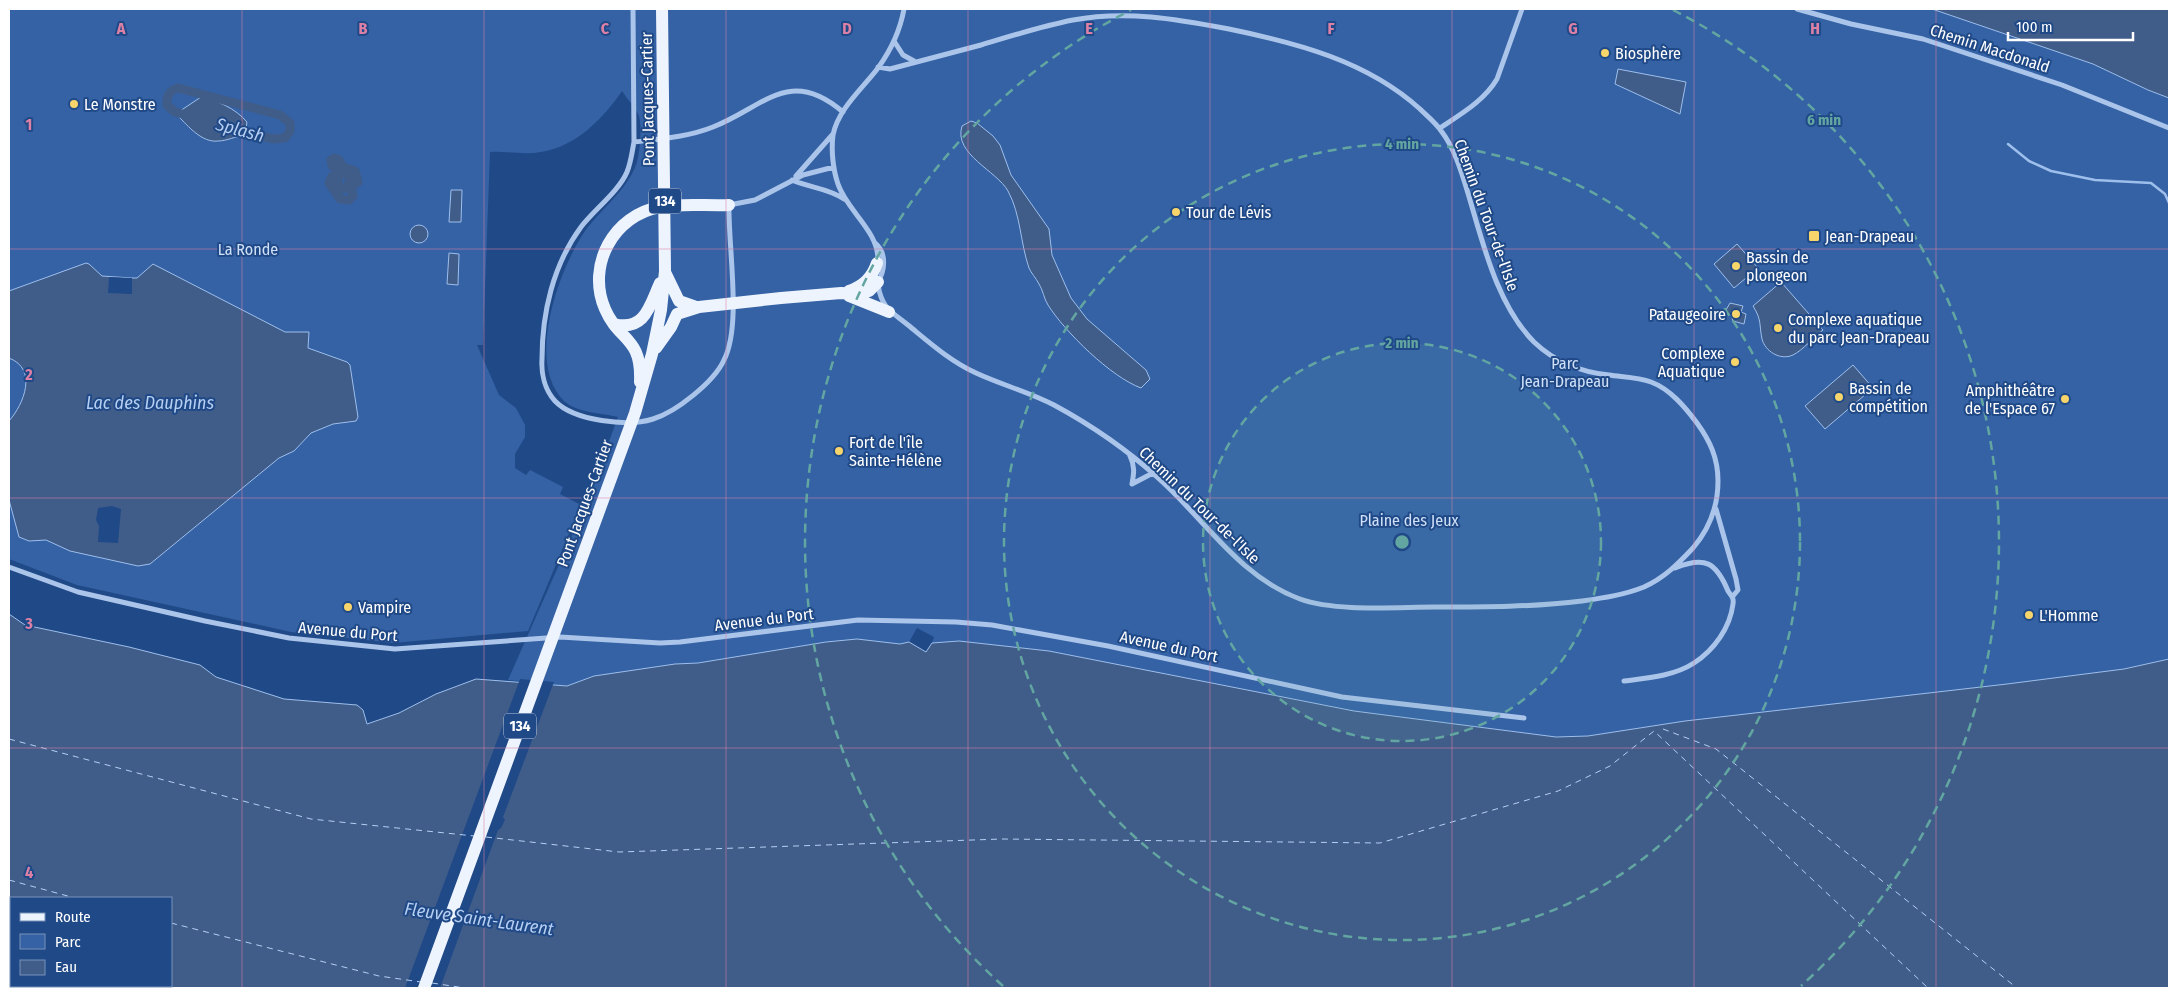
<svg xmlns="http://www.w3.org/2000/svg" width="2178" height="997" font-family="'Fira Sans Condensed',sans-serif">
<rect width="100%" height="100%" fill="#204987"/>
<path fill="#3462a5" d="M9,9h1923l161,55 55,26 21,8v561l-45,10 -117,15 -322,37 -97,15 -32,1 -201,-26 -306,-60 -90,-10 -27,2 2,-6 -17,-9 -8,14 -9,2 -43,-5 -31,3 -128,21 -23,1 -81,12 -27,10 -59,-6 77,-174 33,-89c-16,-4 -41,-4 -54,-16 -39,-38 -5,-132 21,-170 16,-22 41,-40 51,-66 4,-10 6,-38 3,-49 -3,-8 -12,-17 -17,-25 -19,28 -47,56 -81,61 -17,3 -34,-1 -51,0l-7,193h-6l22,50 17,13 9,17v12l-10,17v14l11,7 4,-5 33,17 -3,7 21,11 -53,126 -135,12 -102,-11 -214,-47 -68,-26z"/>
<path fill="#405d8a" stroke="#9ebfec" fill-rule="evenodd" d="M1932,9h237v89l-21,-8 -55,-26z
M1618,69l68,13 -6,32 -65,-30z
M201,97c17,4 34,11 46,25l-2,13c-9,1 -18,6 -27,6 -16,2 -30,-15 -40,-25l2,-5z
M971,121l6,2 16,13 7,9 11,30 38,54 3,26 19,43 16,21 59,51 4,9 -9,9c-30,-11 -76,-56 -93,-83 -4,-6 -5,-15 -9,-21 -3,-6 -8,-11 -10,-16 -9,-26 -8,-53 -21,-77 -11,-20 -55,-37 -46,-65z
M451,190h11l-1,32h-12z
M410 234a9 9 0 1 1 18 0a9 9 0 1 1-18 0Z
M1737,244l21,24 -24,20 -20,-24z
M449,253l10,1 -1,31 -11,-1z
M86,263l3,1 13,12 30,2h5l16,-14 132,68h24l-1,16 39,14 3,3 8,52 -2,4 -23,3 -22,9 -17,18 -15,7 -129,106 -12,2 -68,-15 -24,-11 -17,1 -10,-4 -10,-37v-79c15,-17 29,-52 0,-63v-67z
M1781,282l42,48c-9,7 -20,20 -30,25 -13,6 -28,-4 -31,-16 -3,-14 0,-19 -9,-33z
M1730,303l13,3 -2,6 5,2 -2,10 -11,-3 -2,-6 -4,-1 -1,-4z
M1853,365l20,23 -48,41 -20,-23z
M9,614l16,11 104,22 71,18 16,12 68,22 73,6 6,5 4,14 32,-11 37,-19 40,-15 91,7 27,-10 81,-12 23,-1 128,-21 31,-3 43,5 9,-2 17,10 6,-9 27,-2 90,10 305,60 202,26 32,-1 97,-15 322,-37 117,-15 45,-10v329h-2160zM11,898h160v88h-160z"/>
<path fill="#204987" d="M109,277l23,1v16l-24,-1z
M112,506l9,3 -3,34 -20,-1 1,-16 -3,-6 2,-12z
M520,679l34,3 -51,135 2,3 -4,8 -3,2 -58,158h-35z"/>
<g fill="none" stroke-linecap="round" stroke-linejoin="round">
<path stroke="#9ebfec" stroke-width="2.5" d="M2008,144l21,17 22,10 44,9 56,3 14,11 4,9"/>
<path stroke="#405d8a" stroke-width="9" d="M178,88l102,27 10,8v8l-5,7 -12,1 -98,-27 -8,-7c-1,-9 3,-15 11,-17z
M334,158l5,2 4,7 12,4 3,11 -7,5 2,9 -4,4 -9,-1 -11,-16 3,-7 6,3 1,8 4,2 4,-1 3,-9 -2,-3 -16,-10 -1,-6z"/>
<path stroke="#b6cff2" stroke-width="1" stroke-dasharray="6 5" stroke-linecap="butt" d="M1663,729l53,20 301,239
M9,739l302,80 163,17
M486,837l133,15 383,-13 378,4 178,-52 52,-25 44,-35 274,257
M9,880l66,18
M171,923l208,53 42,6
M9,959l2,1
M432,983l33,5
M110,986l9,2"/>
<path stroke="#aac4ea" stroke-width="5" d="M633,9l1,133c-2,10 -3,20 -7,30 -8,19 -33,38 -46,55 -28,38 -39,86 -39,132 -1,15 3,31 13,42 19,20 73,26 98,18 23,-7 61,-37 71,-59 18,-35 4,-113 5,-155l26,-5 48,-25 31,-8
M1797,9l54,15 72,15 139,46 107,43
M894,41l9,14 11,6
M1440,128c21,-14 44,-27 57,-49l25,-70
M634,142c26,-3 54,-5 79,-15 51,-20 76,-61 130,-15
M796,176l37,-42
M792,180c18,8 36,8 52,19
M875,243c12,10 10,27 3,39
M878,261c1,-30 -31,-50 -40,-77 -5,-14 -7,-34 -5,-49 5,-26 30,-47 45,-67 13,-18 22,-37 26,-59
M878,285c4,24 13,26 30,40 22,18 42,36 68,48 26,12 53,19 78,32 37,20 72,44 103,72 48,42 81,99 143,122 36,13 96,8 135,8 50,0 99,0 147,-6 21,-3 42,-6 62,-14 20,-9 34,-23 49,-39 17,-20 25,-41 25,-67 0,-23 -8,-40 -21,-58 -12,-16 -27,-34 -46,-41 -13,-5 -28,-5 -42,-7 -29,-3 -54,-13 -75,-33 -38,-38 -52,-103 -67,-152 -6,-20 -13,-42 -25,-58 -6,-9 -15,-16 -22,-23 -53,-48 -123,-66 -191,-80 -53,-10 -103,-19 -156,-9 -31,6 -62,16 -92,25 -30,8 -61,16 -91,24l-12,-2
M1130,456c5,10 4,17 2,28
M1132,484l21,-11
M1716,509l20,70 2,11 -5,6
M9,567l69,25 127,29 84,17 106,11 165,-12 100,6 20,-1 178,-22 98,2 36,3 116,21 234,51 182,21
M1624,681c24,-3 50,-5 70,-18 20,-13 36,-35 39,-59 1,-7 -2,-8 -5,-13 -12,-29 -23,-35 -53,-23"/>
<path stroke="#eef4fe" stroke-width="12" d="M665,272l14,29 17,6
M849,291c14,-5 23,-13 28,-28
M849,296l40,16
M614,324c31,8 36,-19 46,-41
M656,348l15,-21 6,-13 22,-7 82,-9 60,-5 20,1 8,-3 9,-9
M640,382c2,-46 -21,-40 -35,-73 -19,-44 9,-94 55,-102 22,-4 47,-1 69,-2
M424,988l211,-575 17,-59 9,-44 4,-39 -3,-262"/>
</g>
<path fill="none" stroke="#dd80a5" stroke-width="1" stroke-opacity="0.55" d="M242,9v979M484,9v979M726,9v979M968,9v979M1210,9v979M1452,9v979M1694,9v979M1936,9v979M9,249h2160M9,498h2160M9,748h2160"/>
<circle cx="1402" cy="542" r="199" fill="#63a6a1" fill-opacity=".12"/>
<g fill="none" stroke="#63a6a1" stroke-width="2.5" stroke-dasharray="9 6">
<circle cx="1402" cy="542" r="199"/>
<circle cx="1402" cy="542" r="398"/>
<path d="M1003 986A597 597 0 0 1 1131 10M1673 10A597 597 0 0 1 1801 986"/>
</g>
<g fill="#f8d56b" stroke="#204987" stroke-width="2">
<circle cx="1605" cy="53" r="5"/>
<circle cx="74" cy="104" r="5"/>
<circle cx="1176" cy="212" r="5"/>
<rect x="1808" y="230" width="12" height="12" rx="2.5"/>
<circle cx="1736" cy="266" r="5"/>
<circle cx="1736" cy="314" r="5"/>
<circle cx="1778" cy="328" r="5"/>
<circle cx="1735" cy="362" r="5"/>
<circle cx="1839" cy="397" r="5"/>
<circle cx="2065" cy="399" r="5"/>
<circle cx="839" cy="451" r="5"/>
<circle cx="348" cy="607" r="5"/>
<circle cx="2029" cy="615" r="5"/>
</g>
<g text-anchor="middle" stroke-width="4" stroke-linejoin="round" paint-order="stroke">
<g fill="#204987" stroke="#bcc8db" stroke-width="1">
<rect x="649" y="188.5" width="32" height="25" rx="4"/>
<rect x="504" y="713.5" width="32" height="25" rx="4"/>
</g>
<g font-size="15" font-weight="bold" fill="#fff">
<text x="665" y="206">134</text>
<text x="520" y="731">134</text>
</g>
<g font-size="16" fill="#fff" stroke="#204987">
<text transform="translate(1990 48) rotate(18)" y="6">Chemin Macdonald</text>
<text transform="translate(647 99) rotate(-91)" y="6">Pont Jacques-Cartier</text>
<text transform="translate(1487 215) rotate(70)" y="6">Chemin du Tour-de-l'Isle</text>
<text transform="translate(584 503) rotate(-70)" y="6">Pont Jacques-Cartier</text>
<text transform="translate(1200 505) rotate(44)" y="6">Chemin du Tour-de-l'Isle</text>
<text transform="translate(764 619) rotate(-7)" y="6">Avenue du Port</text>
<text transform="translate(348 631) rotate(5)" y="6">Avenue du Port</text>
<text transform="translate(1169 646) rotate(12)" y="6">Avenue du Port</text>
</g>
<g font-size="16" fill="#fff" stroke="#204987" text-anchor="start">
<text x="1615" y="59">Biosphère</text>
<text x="84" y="110">Le Monstre</text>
<text x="1186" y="218">Tour de Lévis</text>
<text x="1825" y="242">Jean-Drapeau</text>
<text x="1746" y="263">Bassin de<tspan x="1746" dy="18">plongeon</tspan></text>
<text x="1726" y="320" text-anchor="end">Pataugeoire</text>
<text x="1788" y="325">Complexe aquatique<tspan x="1788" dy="18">du parc Jean-Drapeau</tspan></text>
<text x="1725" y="359" text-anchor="end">Complexe<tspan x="1725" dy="18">Aquatique</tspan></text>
<text x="1849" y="394">Bassin de<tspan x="1849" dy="18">compétition</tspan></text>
<text x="2055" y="396" text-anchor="end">Amphithéâtre<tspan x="2055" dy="18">de l'Espace 67</tspan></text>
<text x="849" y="448">Fort de l'île<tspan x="849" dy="18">Sainte-Hélène</tspan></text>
<text x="358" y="613">Vampire</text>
<text x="2039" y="621">L'Homme</text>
</g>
<g font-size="16" fill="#cfe0f8" stroke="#204987">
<text x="248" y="255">La Ronde</text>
<text x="1565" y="369">Parc<tspan x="1565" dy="18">Jean-Drapeau</tspan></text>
<text x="1409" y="526">Plaine des Jeux</text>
</g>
<g font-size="18" font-style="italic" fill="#b6cff2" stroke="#204987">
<text transform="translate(240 130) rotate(15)" y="6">Splash</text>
<text x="150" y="409">Lac des Dauphins</text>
<text transform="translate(479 919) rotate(8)" y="6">Fleuve Saint-Laurent</text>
</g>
</g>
<g font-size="16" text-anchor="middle" font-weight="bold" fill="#dd80a5" stroke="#204987" stroke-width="4" stroke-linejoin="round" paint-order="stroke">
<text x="121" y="34">A</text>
<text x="363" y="34">B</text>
<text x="605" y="34">C</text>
<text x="847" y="34">D</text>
<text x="1089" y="34">E</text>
<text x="1331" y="34">F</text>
<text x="1573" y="34">G</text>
<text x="1815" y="34">H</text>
<text x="29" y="130">1</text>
<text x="29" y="380">2</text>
<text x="29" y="629">3</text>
<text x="29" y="878">4</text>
</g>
<circle cx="1402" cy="542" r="8" fill="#63a6a1" stroke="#204987" stroke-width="2.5"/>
<g font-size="15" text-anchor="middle" font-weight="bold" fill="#63a6a1" stroke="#204987" stroke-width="4" stroke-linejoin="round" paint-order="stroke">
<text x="1824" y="125">6 min</text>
<text x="1402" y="149">4 min</text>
<text x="1402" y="348">2 min</text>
</g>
<rect width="2178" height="997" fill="none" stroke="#ffffff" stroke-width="20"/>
<rect x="10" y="897" width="162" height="90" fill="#204987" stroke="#7992b7"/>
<rect x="20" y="913" width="25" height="8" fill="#eef4fe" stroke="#7992b7"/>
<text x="55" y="922" font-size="15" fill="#ffffff">Route</text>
<rect x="20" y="934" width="25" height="15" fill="#3462a5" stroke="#7992b7"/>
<text x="55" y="947" font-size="15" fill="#ffffff">Parc</text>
<rect x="20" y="960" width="25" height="15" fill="#405d8a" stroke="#7992b7"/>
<text x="55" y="972" font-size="15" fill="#ffffff">Eau</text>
<path d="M2008 32v8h125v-8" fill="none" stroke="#ffffff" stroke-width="2.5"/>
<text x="2016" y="32" font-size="15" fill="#ffffff" stroke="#204987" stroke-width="4" paint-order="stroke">100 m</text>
</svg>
